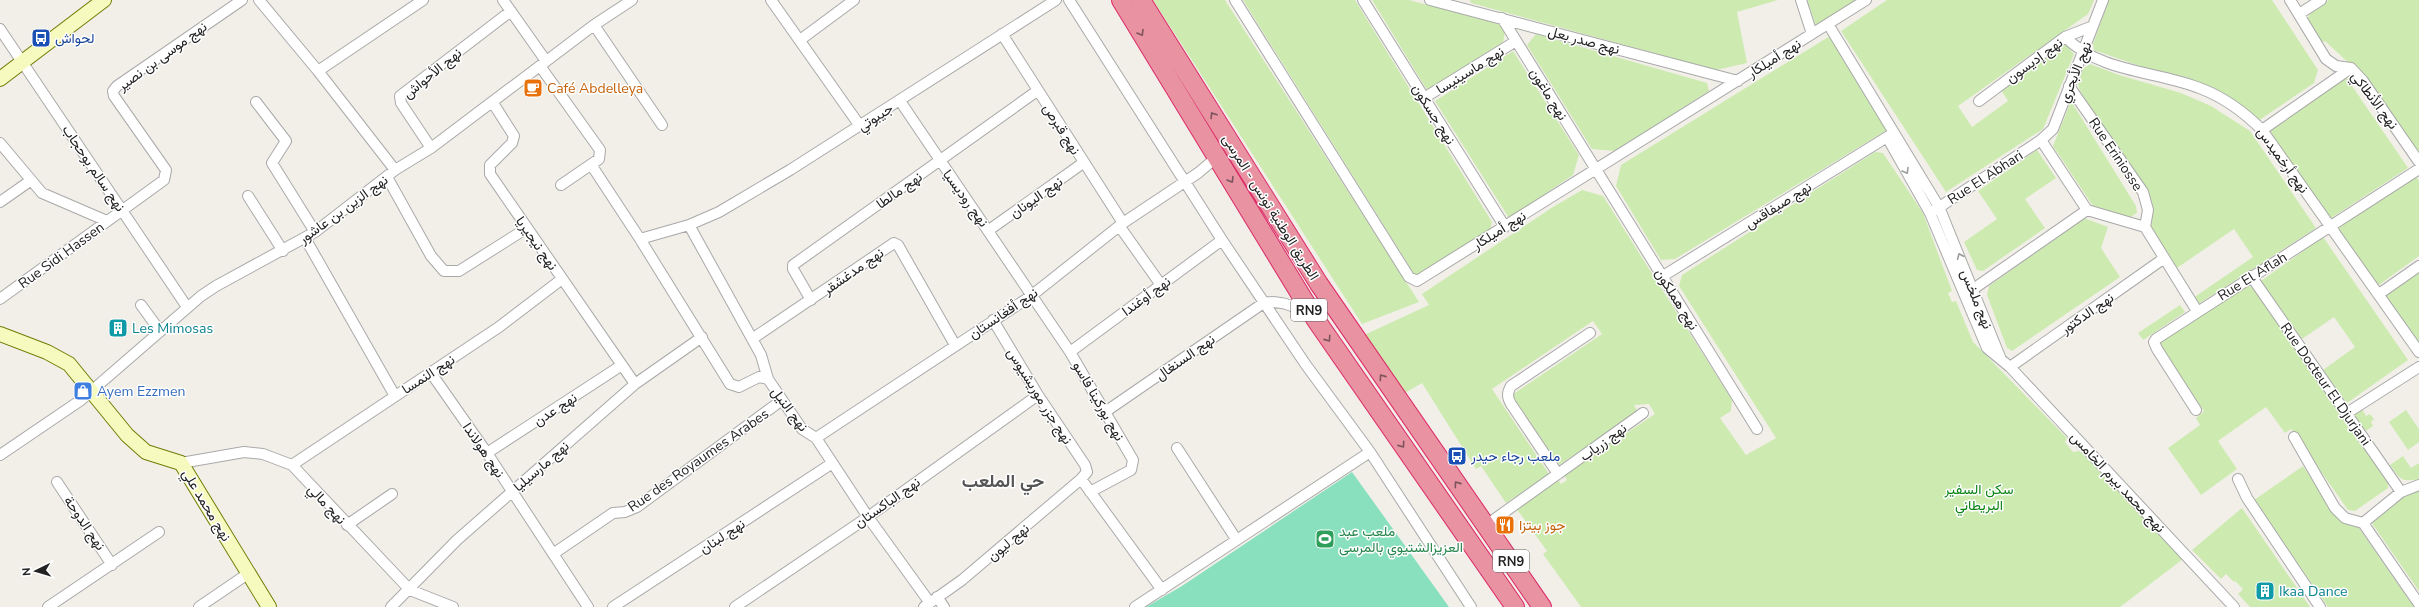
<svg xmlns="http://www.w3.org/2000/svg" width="2419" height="607" font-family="'Nunito Sans',Vazirmatn,sans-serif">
<rect width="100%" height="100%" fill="#f2efe9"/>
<path fill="#cdebb0" d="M1153,0h72l194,302 -57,22z
M1243,0h112l137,222 -2,8 -74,47z
M1372,0h37l90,24 6,8 -2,10 -76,48z
M1470,0h308l-41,12 10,51 -31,7 -245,-67z
M1807,0h54l-44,28z
M1887,0h207l-6,14 -130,92 14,21 36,-26 -7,-11 63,-47 10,11 -31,75 -97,63 -105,-161z
M2109,0h163l46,70 -4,13 -56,38 -40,-30 -32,-14 -44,-10 -48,-17 -1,-6z
M2329,0h90v158l-55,-81 -39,-36 -4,2 -14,-20 2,-9z
M1536,34l171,49 2,8 -94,60 -23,-2 -65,-104z
M1830,36l57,94 -212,129 -14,1 -45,-74 5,-21z
M1513,51l66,104 -6,20 -64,43 -74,-117z
M2090,64l29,11 62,18 30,13 39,25 66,97 -119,77 -4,-7 60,-41 -19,-28 -60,41 -28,-42 4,-28 -71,-111 -1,-6 3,-13z
M2346,77l62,91 -80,52 -61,-88z
M2071,101l65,105 1,7 -8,5 -36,-12 -40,-60z
M2037,150l19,28 -31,21 20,29 -62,43 -6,-1 -13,-28 33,-23 -19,-28z
M1875,152l8,1 40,60 29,78 -4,2 4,9 4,-1 17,41 94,96 -2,4 8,10 7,-1 103,108 -63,48h-539l-38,-53 4,-3 -31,-43 42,-28 3,4 6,-4 -3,-5 91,-61 -6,-10 -15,1 4,7 -79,53 -47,-70 90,-61 -9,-13 -101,68 57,85 -43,29 -25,-37 -5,3 -54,-86 -17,10 -41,-58 65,-30 -7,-11 131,-87 29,-17 21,6 129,204 -1,11 -11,7 26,37 30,-17 -97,-152 3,-11z
M2415,175l4,6v75l-43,31 -40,-57z
M2084,218l24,9 -7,21 19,29 -108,74 -5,-3 -20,-53 2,-9z
M2323,237l85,123 -61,43 -24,-33 32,-23 -21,-30 -32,22 -41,-58z
M2419,271v79l-37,-52z
M2246,285l7,3 135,193v7l-33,23 -7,-1 -57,-81 -6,4 -19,-26 -48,34 19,28 -36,26 -33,-47 32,-23 -4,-7 8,-7 -47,-66z
M2180,305l5,7 -42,28 -5,-7z
M2362,409l4,7 4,-2 4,5 -3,3 2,4 -7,5 -12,-16z
M2406,410l13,19v13l-11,8 -19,-28z
M2403,456l8,12 8,-5v16c-19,3 -18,1 -29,-14z
M2303,466l36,53 17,5 58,83h-86l-74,-107z
M2419,491v100l-50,-72 37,-25z
M2242,508l68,99h-60l-12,-13 5,-5 -8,-8 -1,1 -8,-8 -5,5 -29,-29z"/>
<path fill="#88e0be" d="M1352,472l97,135h-303l36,-21z"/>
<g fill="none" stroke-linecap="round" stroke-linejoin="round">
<g stroke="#a9a9a9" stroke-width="12">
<path id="street" d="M259,0l59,71 77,99
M503,0l43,61
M771,0l89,126
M1069,0l153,240 84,125 64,87 101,155
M1235,0l174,277 8,4 449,-281
M1363,0l142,227
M1430,0l308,81
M1801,0l11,34
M2290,0l36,59 10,7 15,2
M2299,14l22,-14
M1502,18l255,411
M1828,24l111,183 61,150
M594,25l68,100
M0,29l187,278
M1002,34l121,189
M2065,37c38,37 90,33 137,52 23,9 43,24 60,41l157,222
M800,40l54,-40
M540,66l60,84 -1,9 -38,26
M2351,68l12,13 56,81
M318,71l105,-71
M2069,86l74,106 5,18 -3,17
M1424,98l92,-57
M900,101l170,251 63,108 -2,10 -41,22
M1979,101l86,-64 28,-11
M256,102l30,39 -14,22 43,69
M493,103l21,33 -2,7 -22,22v9l145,210
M2262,130l89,-62
M1887,137l43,76 57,135 23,19 224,240
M2041,140l46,70 58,17 52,84
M0,143l42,50 65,28
M431,148l-30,-45 -1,-7 111,-85
M592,166l48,73 90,145 9,3 20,-10 9,2 34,50 14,9 52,79 62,86
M387,177l44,79 13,15h15l68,-43
M248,196l35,55
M0,202l30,-21
M1935,210l106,-70 12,-11 50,-129
M689,225l72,130 7,24
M1120,227l41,58
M989,230l94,-67
M305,238l90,158
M640,239l49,-14 30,-13 71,-42 266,-170
M1663,276l229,-142
M2251,276l150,216
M1969,292l118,-82
M2379,294l40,-28
M0,299l164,-119 2,-10 -52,-74 -1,-5 4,-5 125,-86
M811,300l-18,-31v-4l244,-174
M141,305l19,26
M752,339l142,-96 4,2 57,100
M1070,352l152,-112
M2010,367l153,-108
M431,373l56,80 101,154
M2196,410l-39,-61 -3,-7 2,-3 263,-170
M1105,412l160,-110c19,0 29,3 45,14
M2347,413l72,-46
M2294,437l41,71 10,10 18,5 56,81
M816,438l215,-142 92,-73 75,-50 19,-16
M1177,448l59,91
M487,453l135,-88
M0,455l81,-55 120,-104 15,-10 99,-54 80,-62 36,-22 163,-123 38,-25
M181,463l63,-11 19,2 29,11 118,125 43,17
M292,465l207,-138 63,-48
M1558,474l-47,-70c-4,-7 -4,-11 0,-18l79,-53
M1081,479l81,111
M2238,479l9,19 73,109
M57,482l55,83
M2363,523l38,-31 18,-7
M347,525l45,-31
M1485,526l158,-113
M553,554l60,-41 12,-1 12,-5 145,-107
M937,597l7,10
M48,607l111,-75
M199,607l50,-34
M391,607l66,-67 178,-156 67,-47
M613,607l218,-143
M735,607l133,-90 170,-122
M924,607l38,-27 119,-101 6,-7 -2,-7 -47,-70 -45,-75
M1135,607l235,-155"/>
</g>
<g stroke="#707d05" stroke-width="16">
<path id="secondary" d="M0,79l104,-79
M0,334l47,18 22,12 58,71 19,17 35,11 88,144"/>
</g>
<g stroke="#dc2a67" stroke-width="20">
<path id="highway" d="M1121,0l195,320 199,287
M1141,0l178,284 223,323"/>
</g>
<use href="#street" stroke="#fff" stroke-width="10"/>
<use href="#secondary" stroke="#f7fabf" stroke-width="14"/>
<use href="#highway" stroke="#e892a2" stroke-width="18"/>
</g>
<defs><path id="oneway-chevron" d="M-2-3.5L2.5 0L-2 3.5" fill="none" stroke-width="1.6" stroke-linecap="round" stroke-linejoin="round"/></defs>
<g stroke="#7b545c">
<use href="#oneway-chevron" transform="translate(1141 33) rotate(59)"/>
<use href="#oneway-chevron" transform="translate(1213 115) rotate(-122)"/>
<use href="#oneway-chevron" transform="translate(1231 180) rotate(59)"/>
<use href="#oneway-chevron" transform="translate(1328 339) rotate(55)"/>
<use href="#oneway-chevron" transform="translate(1382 377) rotate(-125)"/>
<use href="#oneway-chevron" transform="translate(1402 445) rotate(55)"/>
<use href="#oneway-chevron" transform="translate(1457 484) rotate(-125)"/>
</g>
<g stroke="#9c9c9c">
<use href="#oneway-chevron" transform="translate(1906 171) rotate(60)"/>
<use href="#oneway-chevron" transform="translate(1960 256) rotate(-113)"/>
</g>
<defs>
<g id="bus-square" transform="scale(1)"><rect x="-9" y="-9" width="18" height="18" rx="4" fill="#1a4fb4" stroke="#fff"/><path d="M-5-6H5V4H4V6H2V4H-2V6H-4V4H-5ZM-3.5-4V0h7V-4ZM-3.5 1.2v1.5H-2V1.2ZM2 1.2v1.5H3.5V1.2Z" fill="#fff"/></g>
<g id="cafe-square" transform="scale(1)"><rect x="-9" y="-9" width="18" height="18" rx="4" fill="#e8710a" stroke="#fff"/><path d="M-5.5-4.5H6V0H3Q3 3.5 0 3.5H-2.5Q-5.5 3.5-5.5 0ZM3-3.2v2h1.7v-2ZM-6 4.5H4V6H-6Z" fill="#fff"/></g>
<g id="building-square" transform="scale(1)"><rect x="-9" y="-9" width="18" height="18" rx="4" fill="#0f9aa8" stroke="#fff"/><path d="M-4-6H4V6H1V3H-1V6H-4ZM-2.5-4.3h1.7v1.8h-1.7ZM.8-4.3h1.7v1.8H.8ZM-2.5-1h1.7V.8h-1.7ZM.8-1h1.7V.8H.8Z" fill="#fff"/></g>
<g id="shop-square" transform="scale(1)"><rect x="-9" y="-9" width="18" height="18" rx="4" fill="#3f7fe0" stroke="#fff"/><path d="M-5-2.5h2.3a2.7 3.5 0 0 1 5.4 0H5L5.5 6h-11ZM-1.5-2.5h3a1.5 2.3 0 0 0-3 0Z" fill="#fff"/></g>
<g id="restaurant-square" transform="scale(1)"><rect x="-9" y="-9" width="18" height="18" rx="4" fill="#e8710a" stroke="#fff"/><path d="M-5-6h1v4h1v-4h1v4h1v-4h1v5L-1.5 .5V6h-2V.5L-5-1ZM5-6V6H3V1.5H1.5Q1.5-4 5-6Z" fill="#fff"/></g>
<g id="stadium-square" transform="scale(1)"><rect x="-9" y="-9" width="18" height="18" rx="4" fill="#2e9e5b" stroke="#fff"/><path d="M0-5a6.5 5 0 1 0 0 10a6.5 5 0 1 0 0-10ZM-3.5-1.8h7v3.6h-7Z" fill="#fff"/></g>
</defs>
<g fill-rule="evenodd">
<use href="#bus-square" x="41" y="38"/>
<use href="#cafe-square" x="533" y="88"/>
<use href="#building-square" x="118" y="328"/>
<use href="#shop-square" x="83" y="391"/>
<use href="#bus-square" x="1457" y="456"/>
<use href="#restaurant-square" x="1505" y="525"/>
<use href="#stadium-square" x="1325" y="539"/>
<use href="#building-square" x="2265" y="591"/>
</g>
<g text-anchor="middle" stroke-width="3" stroke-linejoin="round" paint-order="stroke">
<g fill="#fff" stroke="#646464" stroke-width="1">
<rect x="1291" y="299" width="36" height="22" rx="3"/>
<rect x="1493" y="550" width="36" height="22" rx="3"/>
</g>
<g font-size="13" font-weight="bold" fill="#222">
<text x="1309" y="315">RN9</text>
<text x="1511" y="566">RN9</text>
</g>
<g font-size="14" fill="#164399" stroke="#fff" text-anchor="start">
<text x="55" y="43">لحواش</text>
<text x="1471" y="461">ملعب رجاء حيدر</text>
</g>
<g font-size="14" fill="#222" stroke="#fff">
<text transform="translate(1584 40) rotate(15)" y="5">نهج صدر بعل</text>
<text transform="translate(162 56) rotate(-36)" y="5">نهج موسى بن نصير</text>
<text transform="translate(1774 58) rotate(-32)" y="5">نهج أميلكار</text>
<text transform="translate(2034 60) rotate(-36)" y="5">نهج إديسون</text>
<text transform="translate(1470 70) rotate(-32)" y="5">نهج ماسينيسا</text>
<text transform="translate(2075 72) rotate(-68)" y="5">نهج الأبحري</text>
<text transform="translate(432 73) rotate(-39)" y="5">نهج الأحواش</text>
<text transform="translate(1549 94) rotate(58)" y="5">نهج ماغون</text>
<text transform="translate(2375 100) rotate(53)" y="5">نهج الأنطاكي</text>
<text transform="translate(1434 114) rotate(58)" y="5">نهج جسكون</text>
<text transform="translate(875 117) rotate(-33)" y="5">جيبوتي</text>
<text transform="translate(1062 129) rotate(58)" y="5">نهج قبرص</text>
<text transform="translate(2116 154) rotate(56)" y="5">Rue Eriniosse</text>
<text transform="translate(2283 160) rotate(54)" y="5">نهج أرخميدس</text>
<text transform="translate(94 168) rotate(56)" y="5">نهج سالم بوحجاب</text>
<text transform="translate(1985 177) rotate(-33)" y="5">Rue El Abhari</text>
<text transform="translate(899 190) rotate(-35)" y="5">نهج مالطا</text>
<text transform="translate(1036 197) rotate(-35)" y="5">نهج اليونان</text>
<text transform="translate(966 198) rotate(54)" y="5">نهج روديسيا</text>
<text transform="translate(1778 205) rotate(-32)" y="5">نهج صيفاقس</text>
<text transform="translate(1271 207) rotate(58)" y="5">الطريق الوطنية تونس - المرسى</text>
<text transform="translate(343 209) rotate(-36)" y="5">نهج الزين بن عاشور</text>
<text transform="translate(1499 230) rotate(-32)" y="5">نهج أميلكار</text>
<text transform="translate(537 243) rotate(55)" y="5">نهج نيجيريا</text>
<text transform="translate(61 255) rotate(-36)" y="5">Rue Sidi Hassen</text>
<text transform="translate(853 271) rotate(-35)" y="5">نهج مدغشقر</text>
<text transform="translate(2252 276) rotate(-32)" y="5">Rue El Aflah</text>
<text transform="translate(1146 296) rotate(-36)" y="5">نهج أوغندا</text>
<text transform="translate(1677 299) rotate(58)" y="5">نهج هملكون</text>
<text transform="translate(1977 299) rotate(68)" y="5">نهج ملخس</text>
<text transform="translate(1003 313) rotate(-34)" y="5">نهج أفغانستان</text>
<text transform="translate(2087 313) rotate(-35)" y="5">نهج الدكتور</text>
<text transform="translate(1185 357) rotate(-35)" y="5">نهج السنغال</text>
<text transform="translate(428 374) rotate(-33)" y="5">نهج النمسا</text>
<text transform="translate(2326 384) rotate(55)" y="5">Rue Docteur El Djurjani</text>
<text transform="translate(1040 396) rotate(58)" y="5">نهج جزر موريشيوس</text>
<text transform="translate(1099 401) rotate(60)" y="5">نهج بوركينا فاسو</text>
<text transform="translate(555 409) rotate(-33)" y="5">نهج عدن</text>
<text transform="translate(790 409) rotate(53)" y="5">نهج النيل</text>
<text transform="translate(1603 442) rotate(-36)" y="5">نهج زرياب</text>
<text transform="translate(484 450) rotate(56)" y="5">نهج هولاندا</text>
<text transform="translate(698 460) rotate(-35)" y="5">Rue des Royaumes Arabes</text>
<text transform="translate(541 466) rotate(-41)" y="5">نهج مارسيليا</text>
<text transform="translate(2118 482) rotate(47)" y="5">نهج محمد بيرم الخامس</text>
<text transform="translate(887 502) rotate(-35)" y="5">نهج الباكستان</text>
<text transform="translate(327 504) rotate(47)" y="5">نهج مالي</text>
<text transform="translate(207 505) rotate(59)" y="5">نهج محمد علي</text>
<text transform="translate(85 523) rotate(56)" y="5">نهج الدوحة</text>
<text transform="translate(722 536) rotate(-33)" y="5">نهج لبنان</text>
<text transform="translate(1008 542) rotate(-40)" y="5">نهج ليون</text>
</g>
<g font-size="14" fill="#c56008" stroke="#fff" text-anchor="start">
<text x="547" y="93">Café Abdelleya</text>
<text x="1519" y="530">جوز بيتزا</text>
</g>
<g font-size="14" fill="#0d838f" stroke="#fff" text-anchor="start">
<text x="132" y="333">Les Mimosas</text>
<text x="2279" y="596">Ikaa Dance</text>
</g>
<g font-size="14" fill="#366cbe" stroke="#fff" text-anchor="start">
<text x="97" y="396">Ayem Ezzmen</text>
</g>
<g font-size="14" fill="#0c8416" stroke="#fff">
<text x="1979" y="494">سكن السفير<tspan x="1979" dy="16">البريطاني</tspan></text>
</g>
<g font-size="14" fill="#27864d" stroke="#fff" text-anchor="start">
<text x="1339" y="536">ملعب عبد<tspan x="1339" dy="16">العزيزالشتيوي بالمرسى</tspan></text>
</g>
<g font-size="18" font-weight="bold" fill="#555" stroke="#fff">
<text x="1003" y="487">حي الملعب</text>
</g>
</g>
<g transform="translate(36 571) rotate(265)" stroke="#ffffff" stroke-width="3" paint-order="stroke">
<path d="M0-3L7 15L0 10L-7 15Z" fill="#222222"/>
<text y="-6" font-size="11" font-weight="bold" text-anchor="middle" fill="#222222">N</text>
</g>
</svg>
